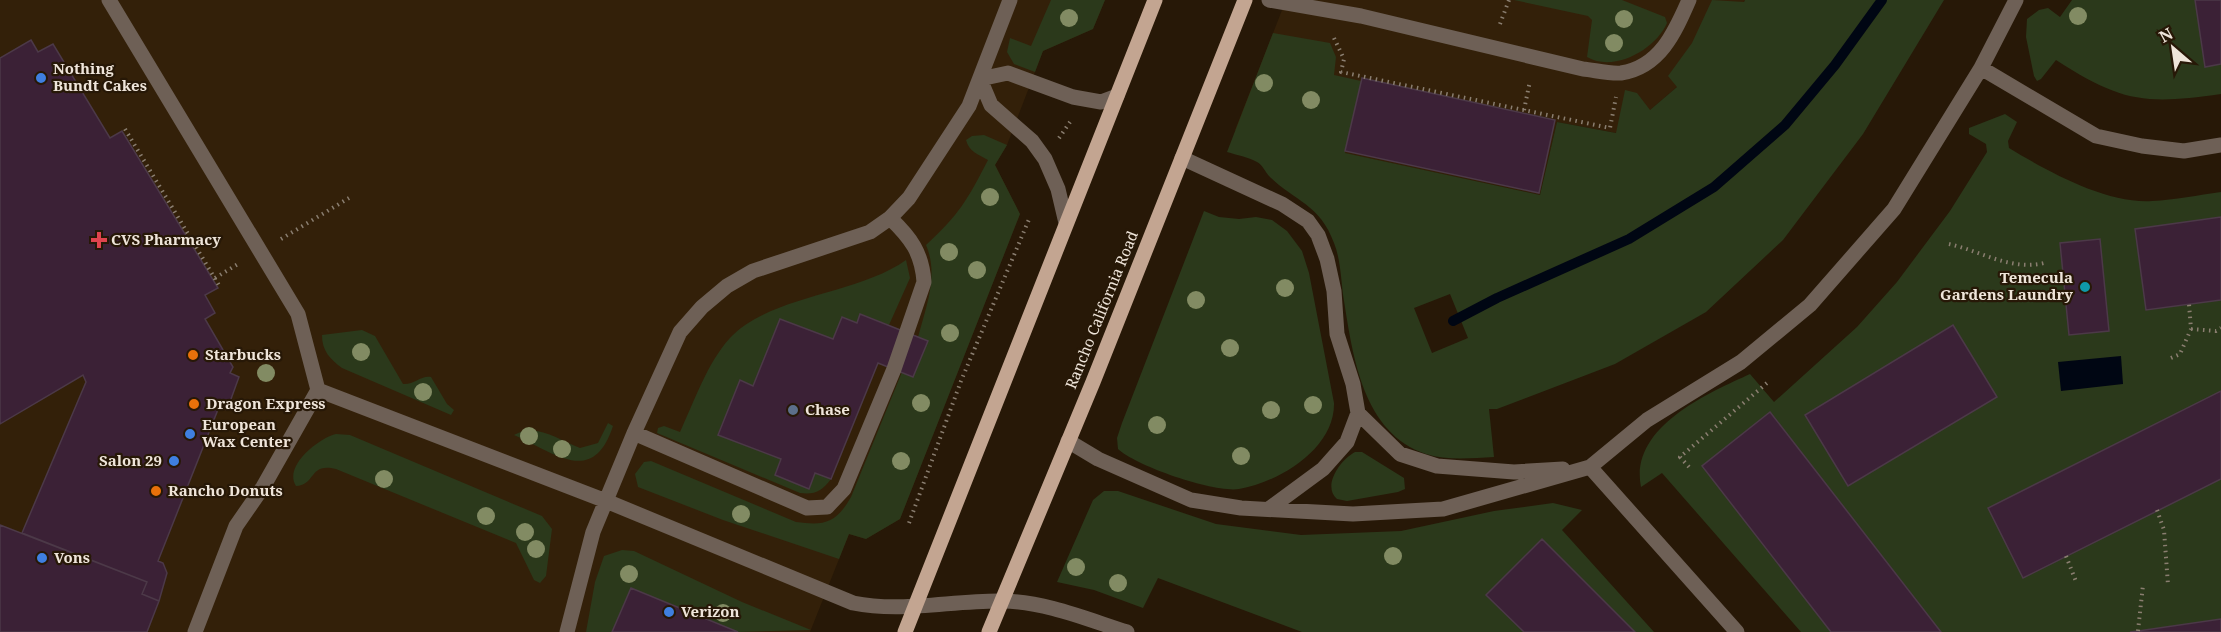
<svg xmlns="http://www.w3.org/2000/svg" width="2221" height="632" font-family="'Noto Serif',serif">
<rect width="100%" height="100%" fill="#271807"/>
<path fill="#332009" d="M0,0h1105l-12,29 -50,22 -36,94 -12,20 25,49 -120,305 -34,20 -17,-5 -39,98h-810z
M1286,0h459l-18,29 -50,58 -55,47 -65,-12 -17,73 -305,-65z"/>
<path fill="#2b391b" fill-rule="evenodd" d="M1051,0h54l-12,29 -50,22 -8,21 -21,-8 -7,-12 3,-14 21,8z
M1514,0h108l43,17 2,6c-11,26 -53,50 -80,34l5,-37 -4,-4z
M1712,0l32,2 1,-2h199l-81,134 -80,106 -77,72 -91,52 -118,45h-8l5,48c-22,1 -46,4 -68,-3 -63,-21 -73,-97 -82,-153 -3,-18 -3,-41 -10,-58 -14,-39 -40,-42 -65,-67 -4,-4 -6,-11 -12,-14 -9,-5 -20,-7 -30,-10l46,-119 57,10 6,14 -2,18 27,6 -16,72 195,42 17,-73 59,11 9,-43 12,3 13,17 27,-23 -9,-11 24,-33zM1450,294l18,44 -36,15 -18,-45z
M2072,0h149v94c-76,11 -100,8 -165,-34l-15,19 -4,2 -3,-5 -8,-39 1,-18 12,-9 9,-2 12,9z
M2005,114l12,8 -9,19 1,7c38,23 97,56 143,53 23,-1 46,-6 69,-9v440h-420l-139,-159 -21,14c-12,-59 65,-93 109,-113l24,28 83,-75 40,-45 53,-71 37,-59 -1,-8 -17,-10v-6z
M984,135l23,10 -12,20 25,49 -120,305 -34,20 -17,-5 -10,25 -116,-39 -85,-33 -3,-13 9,-12 7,-1 145,61c29,4 40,1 55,-25l51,-125 11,4 15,-35 -10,-4c8,-30 21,-62 8,-92 33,-30 42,-46 62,-85 -10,-6 -19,-8 -22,-20l6,-4z
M1204,211l15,6 20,2 17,-2 16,3 15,11 15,20 7,22 25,130c1,45 -54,79 -95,86 -25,4 -103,-23 -121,-40l-1,-11 5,-15z
M906,260l4,18 -21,47 -28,-11 -4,9 -15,-6 -9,22 -53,-20 -27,67 -13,-5 -22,53 63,25 28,29 6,-15 16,6c-9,12 -16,16 -31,14l-143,-60 1,-5 6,-2 16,6c14,-30 27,-69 50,-94 40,-43 127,-43 176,-78z
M362,330l13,6 28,48c11,1 18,-9 28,-7l16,27 7,6 -3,5 -109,-47c-12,-9 -20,-17 -20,-33z
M608,423l5,3c-20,61 -58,27 -99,9 22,-13 45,5 66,13l18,-5z
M336,434l14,1 192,81 10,13 -6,47 -6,7 -6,-3 -18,-37 -180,-74c-27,-7 -20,16 -40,17 -13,-20 23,-48 40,-52z
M1355,452h7l42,26 1,11 -7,3 -51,9 -10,-2c-15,-13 3,-39 18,-47z
M1104,491h14l98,33 85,11 100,-4 93,-20 59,-8 29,7 -20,20 92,102h-352l-144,-54 -15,30 -49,-18 -37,-8 36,-82z
M622,550l12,1 108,51 69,28 -73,2 -107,-44 -19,44h-26l9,-50 9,-26z"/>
<path fill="#000613" d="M2121,356l2,28 -62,7 -3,-29z"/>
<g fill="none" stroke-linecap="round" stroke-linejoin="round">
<path stroke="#000613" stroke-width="10" d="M1453,321l44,-23 132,-59 85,-52 71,-62 50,-60 47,-65"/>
</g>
<path fill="#3b2136" stroke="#4c3948" stroke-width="1.5" d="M2195,0h26v64l-16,3z
M31,40l7,12 15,-8 57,94 12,-7 96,157 -13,7 10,18 -10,6 28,48 -3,6 9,4 -12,33 -8,-3 -61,154 5,2 4,10 -8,28 -17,-7 5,-12 -125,-49 64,-151 -3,-7 -83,49v-366z
M1362,78l193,42 -16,73 -194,-42z
M2221,217v83l-75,10 -11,-81z
M2100,239l9,92 -40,4 -9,-92z
M860,314l68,27 -15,36 -35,-14 -47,116 -16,-6 -6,16 -34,-14 6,-16 -63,-24 22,-55 13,6 27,-67 53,20 9,-22 15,6z
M1953,325l44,72 -149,89 -43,-71z
M2221,391v88l-198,99 -35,-70z
M1770,412l171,220h-110l-129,-166z
M0,525l147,57 -5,12 17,7 -12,31h-147z
M1542,539l93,93h-111l-38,-37z
M631,588l107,44h-126z
M2221,619v13h-91l8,-1z"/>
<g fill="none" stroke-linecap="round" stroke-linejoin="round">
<path stroke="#8a7e70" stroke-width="4" stroke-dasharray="1.5 4.5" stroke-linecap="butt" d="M1500,24l9,-24
M1334,38l10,21 -3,13 269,56 6,-31
M1524,110l6,-29
M125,129l95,158
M1059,138l11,-16
M281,239l68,-41
M1949,244c31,7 62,27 95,19
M215,278l23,-14
M2191,329l25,2 5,-3
M2171,358l9,-4 11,-25 -2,-25
M1689,467l-9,-10 87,-74
M2157,510l7,20 4,55
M909,523l52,-142 69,-164
M2066,556l11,28
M2138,631l5,-46"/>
<path stroke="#6e6056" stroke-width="15" d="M109,0l189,314 20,76
M1269,0l92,16 222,53c11,1 26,5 38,4 39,-6 54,-41 68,-73
M1981,68l115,68 46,10 42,5 37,-6
M1182,158l100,46 26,17 10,14 9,24 7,32 3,43 16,50 5,29 42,41 37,12 77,6 49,-3
M1066,223l-8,-34 -13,-30 -13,-18 -41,-36 -11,-26 28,-6 65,24 28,5 16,-6
M634,433l173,75 20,-1 17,-18 50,-120 30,-87c-2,-29 -13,-44 -34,-64
M1068,441l30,18 93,41 50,8 112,6 90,-5 147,-42 57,-47 94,-58 69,-57 84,-96 87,-141 35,-68
M1590,467l147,165
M1270,508l53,-39 24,-27 11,-29
M195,632l41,-106 27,-39 55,-97 288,111 247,102c50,10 100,-3 150,-2 43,1 83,18 124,31
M567,632l26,-100 41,-99 46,-101 22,-25 25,-21 26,-15 117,-39 20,-14 19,-20 60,-92 41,-106"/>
<path stroke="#c3a591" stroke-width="15" d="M905,632l250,-632
M989,632l104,-250 152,-382"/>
</g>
<g fill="#828b63">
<circle cx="2078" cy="16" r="9"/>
<circle cx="1069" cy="18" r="9"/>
<circle cx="1624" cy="19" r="9"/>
<circle cx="1614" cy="43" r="9"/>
<circle cx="1264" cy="83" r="9"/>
<circle cx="1311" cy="100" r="9"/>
<circle cx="990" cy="197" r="9"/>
<circle cx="949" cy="252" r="9"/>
<circle cx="977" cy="270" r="9"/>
<circle cx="1285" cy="288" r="9"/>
<circle cx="1196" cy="300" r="9"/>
<circle cx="950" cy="333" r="9"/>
<circle cx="1230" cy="348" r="9"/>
<circle cx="361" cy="352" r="9"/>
<circle cx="266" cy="373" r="9"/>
<circle cx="423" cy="392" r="9"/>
<circle cx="921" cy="403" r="9"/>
<circle cx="1313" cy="405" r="9"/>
<circle cx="1271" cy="410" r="9"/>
<circle cx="1157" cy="425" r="9"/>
<circle cx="529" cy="436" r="9"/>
<circle cx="562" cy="449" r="9"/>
<circle cx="1241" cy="456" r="9"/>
<circle cx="901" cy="461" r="9"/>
<circle cx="384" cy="479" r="9"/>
<circle cx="741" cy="514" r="9"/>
<circle cx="486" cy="516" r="9"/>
<circle cx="525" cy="532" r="9"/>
<circle cx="536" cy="549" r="9"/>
<circle cx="1393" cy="556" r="9"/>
<circle cx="1076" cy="567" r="9"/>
<circle cx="629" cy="574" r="9"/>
<circle cx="1118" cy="583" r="9"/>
<circle cx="723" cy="613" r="9"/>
</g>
<g fill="#3f7fe0" stroke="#271807" stroke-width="2">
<circle cx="41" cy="78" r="6"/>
<circle cx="190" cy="434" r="6"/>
<circle cx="174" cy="461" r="6"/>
<circle cx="42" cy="558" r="6"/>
<circle cx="669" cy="612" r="6"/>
</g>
<path fill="#e0444e" stroke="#271807" stroke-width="2" d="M96 231h6v6h6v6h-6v6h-6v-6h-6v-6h6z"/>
<circle fill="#0f9aa8" stroke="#271807" stroke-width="2" cx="2085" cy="287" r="6"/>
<g fill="#e8710a" stroke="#271807" stroke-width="2">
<circle cx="193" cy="355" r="6"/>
<circle cx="194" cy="404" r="6"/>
<circle cx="156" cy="491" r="6"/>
</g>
<circle fill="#5c6f8a" stroke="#271807" stroke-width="2" cx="793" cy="410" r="6"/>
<g text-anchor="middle" stroke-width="4.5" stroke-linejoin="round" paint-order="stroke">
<g font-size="15" font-weight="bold" fill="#efe5da" stroke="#271807" text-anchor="start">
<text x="53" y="74">Nothing<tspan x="53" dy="17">Bundt Cakes</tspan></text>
<text x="111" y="245">CVS Pharmacy</text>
<text x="2073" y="283" text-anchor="end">Temecula<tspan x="2073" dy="17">Gardens Laundry</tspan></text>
<text x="205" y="360">Starbucks</text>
<text x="206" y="409">Dragon Express</text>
<text x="805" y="415">Chase</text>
<text x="202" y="430">European<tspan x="202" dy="17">Wax Center</tspan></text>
<text x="162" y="466" text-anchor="end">Salon 29</text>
<text x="168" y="496">Rancho Donuts</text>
<text x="54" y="563">Vons</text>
<text x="681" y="617">Verizon</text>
</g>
<g font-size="15" fill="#efe5da" stroke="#271807">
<text transform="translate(1102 310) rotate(-68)" y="5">Rancho California Road</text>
</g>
</g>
<g transform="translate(2173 48) rotate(331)" stroke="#271807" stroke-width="4.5" paint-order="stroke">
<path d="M0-4.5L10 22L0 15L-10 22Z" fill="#efe5da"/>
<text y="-9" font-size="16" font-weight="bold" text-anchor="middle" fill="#efe5da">N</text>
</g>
</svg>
